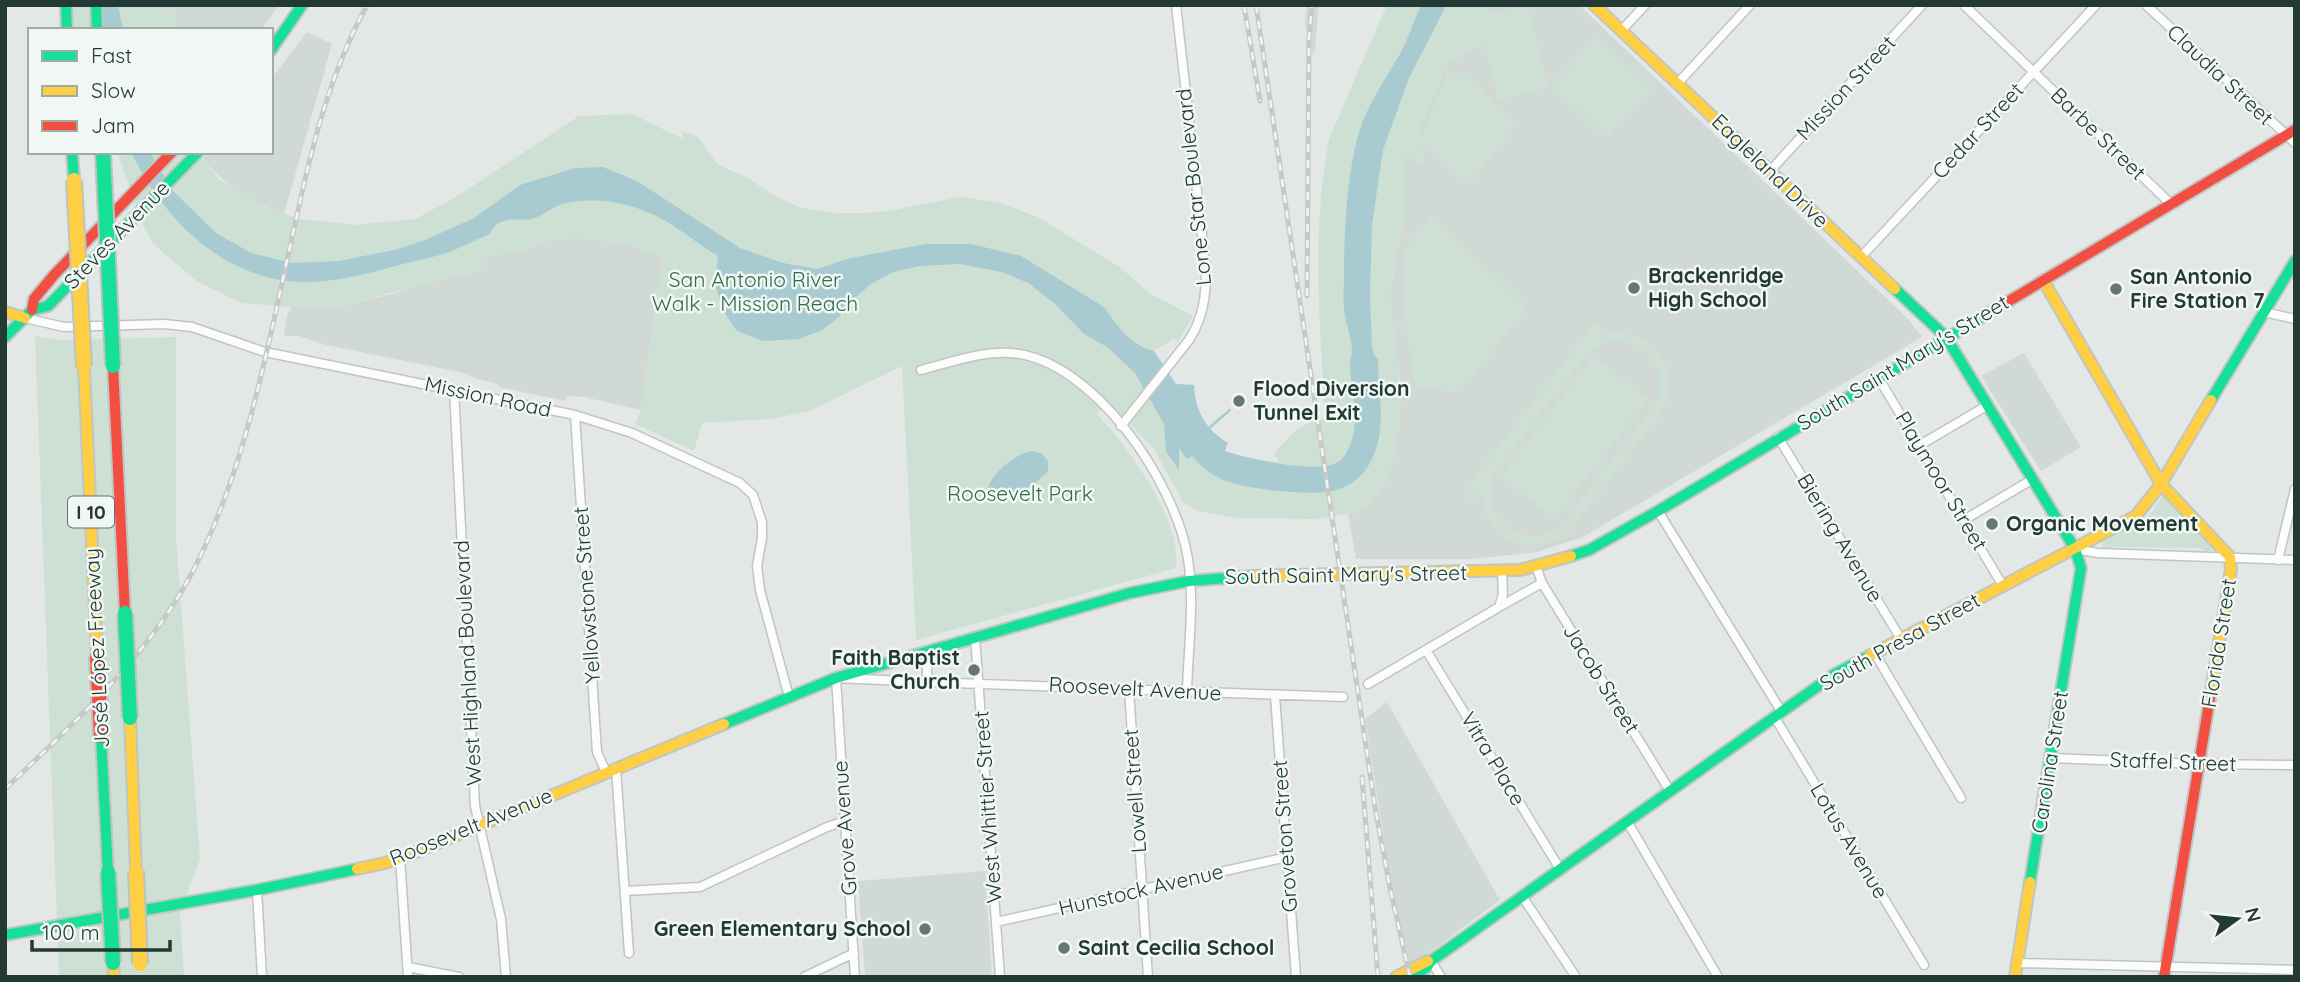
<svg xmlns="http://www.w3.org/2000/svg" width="2300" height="982" font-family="Quicksand,sans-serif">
<rect width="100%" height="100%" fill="#e3e8e6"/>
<path fill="#d1d9d6" d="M174,5h105l-18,25h-84z
M1307,5h12l-5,52 -9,-34z
M1488,5h91l331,316 12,16 -339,200 -46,15 -65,7h-116l-8,-45 6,-1 45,-85 2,-38 -12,-92 15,-82v-64l19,13 -3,-40 28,-62 36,-21z
M307,32l25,12 -48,170 -32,-13 -19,-12 -31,-29 7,-8h62v-73z
M578,237l48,6 37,14 -22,153 -57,-13 -17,-1 -1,5 -68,-14v-3l-21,-5 -13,-6 -142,-29 -23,-8h-15l3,-21 4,-8h44l61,-14 13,-6 69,-16 11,-15 39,-7 12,-8z
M2024,353l57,94 -40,24 -60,-95z
M1387,702l113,198 -82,61 -9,3 -17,-73 -27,-172z
M985,871l7,106h-127l-7,-96z"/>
<path fill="#cee0d3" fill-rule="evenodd" d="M63,5h111l3,25h-105z
M1387,5h101l-1,10 41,-10 20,83 -50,12 -14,-58 -36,21 -28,62 1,14 26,-66h20l48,53 -47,59 -46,-44 1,25 -19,-13v63l-15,82 12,92 -2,38 -9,45 -6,13 -18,21 -12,6 -38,6 -80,-1 -39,-7 -14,-9 -29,-53 -45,-47 -12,12c31,33 85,106 79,154l-260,72 -14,-274 -92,45 -40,8 -68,4 -8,28 -59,-27 6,-14 22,-153 -37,-14 -48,-6 -38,4 -12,8 -38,7 -11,15 -144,36h-44l-50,-4 -43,-21 -45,-38 -11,-22 -25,-70h82l3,8 19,21 46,27 34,11 55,6 59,-6 41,-22 123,-81 53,-2 51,25 -2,-9 17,7 20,28 26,11 33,21 25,11 34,5h28l24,-2 72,-14 37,5 41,15 83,51 28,25 44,23 -15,26 -5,-3 -19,12 22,33 18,1c1,26 12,45 34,58l-3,8 24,8 30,3 -5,-8c21,-23 18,-27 51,-36 -5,-92 -14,-188 4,-279z
M1597,36l55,52 -45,49 -55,-51z
M1431,215l96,92 -67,85 -45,-5 -10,-73 1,-64z
M1595,323l9,7 -2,4c51,-10 86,38 57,82l-90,115c-39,31 -86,8 -88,-40l-9,9 -9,-7zM1619,341c33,3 50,34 36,64l-93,120c-38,32 -88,-8 -67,-53l93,-120 17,-10z
M35,336l25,4 116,-3v200l24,322 -20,53 4,65h-125z
M1594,357l54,42 -94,119 -53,-42z
M2163,495l50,51 -2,5 -5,1 -6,-4 -87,-1 -6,3 -4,-2v-8l47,-25z"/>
<path fill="#a8cbd2" d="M93,5h25l5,25h-21z
M1421,5h24v3l-36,70 -26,72 -11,75 -2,70 2,52 2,8 4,4c0,37 11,75 -11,109 -8,12 -21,20 -35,23 -20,5 -87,-2 -106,-10 -13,-5 -25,-14 -34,-25l-5,3 -8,-11v22l-13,-18 -2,-28 -29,-51 -28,-26 -23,-13 -30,-31 -26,-20 -26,-11 -43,-8 -39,2 -27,6 -22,12 -18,15 -13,17 -18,14 -23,9 -36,2 -27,-11 -14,-21 -7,-26 3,-27c-19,-11 -35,-25 -54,-36 -28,-16 -66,-24 -98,-17 -13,3 -23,13 -34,16 -15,3 -34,-5 -42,15 -15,6 -29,14 -44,19 -15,5 -31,8 -47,12 -32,9 -66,18 -99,17 -78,-3 -137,-64 -169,-130h19l23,39 43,42 35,20 41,10 47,-2 59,-12 27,-9 49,-22 46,-33 55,-17 28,-1 34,14 103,67 43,15 35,6 28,-10 79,-15h46l50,12 83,51c11,17 29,40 50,44l22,33 18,1c1,26 12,45 34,58l-3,8c21,7 103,27 118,7 21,-30 8,-61 7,-93 0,-5 2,-10 2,-15 -1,-15 -7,-28 -8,-42 -1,-11 0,-22 0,-32 0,-42 3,-107 16,-147 9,-27 26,-51 40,-75 8,-15 14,-33 21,-49z
M1032,451l10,3 6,7v10l-3,4c-13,9 -50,43 -57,13 5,-16 27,-34 44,-37z"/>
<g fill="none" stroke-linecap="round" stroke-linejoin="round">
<path stroke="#a8cbd2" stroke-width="2.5" d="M1209,428l21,-18"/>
<g stroke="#c0c5c3" stroke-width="11">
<path id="street" d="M1964,5l208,200
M2146,5l149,138
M1621,31l24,-26
M1678,83l72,-78
M1770,171l152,-166
M1861,257l235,-252
M2264,312l31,7
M25,318l39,9 100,-3 28,3 73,25 310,63 57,18 108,50 13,12 9,27v16l-5,28 3,24 29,107
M921,370c27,-7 60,-19 89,-17 83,5 166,130 178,206 7,43 0,90 -1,133
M1878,377l125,209
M454,389l21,417 26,113 5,58
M575,415l22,337 9,20
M1121,426l68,-86c14,-22 17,-43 17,-70l-30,-265
M1778,437l123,202
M1920,445l68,-40
M1658,511l123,200
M1964,520l69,-41
M2075,549l23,4 197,7
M2278,560l17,-71
M1536,566l6,17 128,208
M1499,607l43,-24
M975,637l25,340
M1426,650l134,219
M927,651v31l416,15
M1875,654l86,144
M1368,684l131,-77 4,-13 -1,-22
M1129,689l19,288
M1275,696l21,281
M1774,716l150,249
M2051,758l148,6 96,1
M616,768l13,185
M1627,821l91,156
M400,858l8,119
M257,890l5,87
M625,891l75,-4 127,-60 18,-6
M1522,896l54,81
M996,922l291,-65
M1431,961l10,16
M2018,963l277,7
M408,967l51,10
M804,977l50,-24
M855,977l-19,-299 91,4"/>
</g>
<g stroke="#c0c6c3" stroke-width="14">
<path id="fast" d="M66,5l1,25
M96,5l1,25
M271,50l31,-45
M72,152l2,28
M1895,289l51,48 129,212 6,19 -51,314
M5,337l27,-27 16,-4 150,-154
M2211,400l84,-139
M1571,556l18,-6 69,-39 346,-207
M724,724l112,-46 294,-85 59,-12 64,-5
M101,736l7,136
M5,935l252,-45 100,-21
M1413,977l14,-10 4,-6 404,-287 34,-18"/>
</g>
<g stroke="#c0c6c3" stroke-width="14">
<path id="slow" d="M1594,5l301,284
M2043,280l118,204 69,73 1,13 -20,121
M5,312l20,6
M84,367l13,289
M1253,576l267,-6 51,-14
M1869,656l267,-140 25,-32 50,-84
M130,718l6,153
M357,869l28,-6 31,-11 308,-128
M113,963l1,14
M1396,977l32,-16
M2015,977l15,-95"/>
</g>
<g stroke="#c0c6c3" stroke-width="14">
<path id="jam" d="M2004,304l291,-174
M32,310l2,-11 20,-24 118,-123
M113,366l12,247
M2164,977l47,-286"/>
</g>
<use href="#street" stroke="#fbfcfb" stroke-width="8"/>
<use href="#fast" stroke="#16e098" stroke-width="10"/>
<use href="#slow" stroke="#ffcf43" stroke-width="10"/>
<use href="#jam" stroke="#f24e42" stroke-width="10"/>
<g stroke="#c6c9c8" stroke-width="5">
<path id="rail" d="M1244,5l16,96
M1256,5l119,802 15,81 20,89
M1307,296l2,-257 3,-34
M1362,777l16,200
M5,789c70,-67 144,-133 189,-220 55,-108 75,-231 102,-349 16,-75 34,-147 71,-215"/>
</g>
<use href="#rail" stroke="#f1f7f4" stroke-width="2.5" stroke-dasharray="8" stroke-linecap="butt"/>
<g stroke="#bcc4c2" stroke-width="18" stroke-linecap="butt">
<path id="fast-bridge" d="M103,152l10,214
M125,613l5,105
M108,872l5,91"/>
</g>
<g stroke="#bcc4c2" stroke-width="18" stroke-linecap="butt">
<path id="slow-bridge" d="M74,180l10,187
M136,871l4,93"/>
</g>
<g stroke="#bcc4c2" stroke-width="18" stroke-linecap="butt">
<path id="jam-bridge" d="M97,656l4,80"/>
</g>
<use href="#fast-bridge" stroke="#16e098" stroke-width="14"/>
<use href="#slow-bridge" stroke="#ffcf43" stroke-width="14"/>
<use href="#jam-bridge" stroke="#f24e42" stroke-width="14"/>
</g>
<g fill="#667672" stroke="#f1f7f4" stroke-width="2.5">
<circle cx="1634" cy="288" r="7"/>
<circle cx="2116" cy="289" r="7"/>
<circle cx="1239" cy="401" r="7"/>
<circle cx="1992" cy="524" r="7"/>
<circle cx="974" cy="670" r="7"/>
<circle cx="925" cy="929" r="7"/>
<circle cx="1064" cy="948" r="7"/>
</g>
<g text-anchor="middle" stroke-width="5" stroke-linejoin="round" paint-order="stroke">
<rect fill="#f1f7f4" stroke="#61726d" stroke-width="2" x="68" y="496.5" width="46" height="31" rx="5"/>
<g font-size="19" font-weight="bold" fill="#233933">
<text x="91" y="519">I 10</text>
</g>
<g font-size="21" fill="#233933" stroke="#f1f7f4">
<text transform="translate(2220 75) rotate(43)" y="7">Claudia Street</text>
<text transform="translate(1846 88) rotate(-47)" y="7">Mission Street</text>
<text transform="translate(1978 131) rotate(-47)" y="7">Cedar Street</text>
<text transform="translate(2098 134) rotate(44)" y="7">Barbe Street</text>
<text transform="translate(1770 171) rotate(44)" y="7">Eagleland Drive</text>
<text transform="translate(1194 187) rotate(-96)" y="7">Lone Star Boulevard</text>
<text transform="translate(117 235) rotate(-46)" y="7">Steves Avenue</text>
<text transform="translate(1903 363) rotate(-31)" y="7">South Saint Mary's Street</text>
<text transform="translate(488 397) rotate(12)" y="7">Mission Road</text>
<text transform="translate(1941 481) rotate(59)" y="7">Playmoor Street</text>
<text transform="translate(1840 538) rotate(59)" y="7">Biering Avenue</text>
<text transform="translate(1346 575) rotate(-1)" y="7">South Saint Mary's Street</text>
<text transform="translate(587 595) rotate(-94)" y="7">Yellowstone Street</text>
<text transform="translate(1900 642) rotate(-29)" y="7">South Presa Street</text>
<text transform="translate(2219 643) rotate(-81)" y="7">Florida Street</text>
<text transform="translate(97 648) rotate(-93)" y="7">José López Freeway</text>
<text transform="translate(468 663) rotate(-93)" y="7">West Highland Boulevard</text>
<text transform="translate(1601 679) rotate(58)" y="7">Jacob Street</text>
<text transform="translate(1135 689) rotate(3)" y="7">Roosevelt Avenue</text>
<text transform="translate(1493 759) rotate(59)" y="7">Vitra Place</text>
<text transform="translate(2050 762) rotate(-81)" y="7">Carolina Street</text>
<text transform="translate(2173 762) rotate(2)" y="7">Staffel Street</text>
<text transform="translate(1135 791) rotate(-94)" y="7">Lowell Street</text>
<text transform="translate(988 807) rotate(-94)" y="7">West Whittier Street</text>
<text transform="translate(471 827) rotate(-22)" y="7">Roosevelt Avenue</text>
<text transform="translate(845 828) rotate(-94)" y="7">Grove Avenue</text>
<text transform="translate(1285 836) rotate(-94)" y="7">Groveton Street</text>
<text transform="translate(1849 841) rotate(59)" y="7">Lotus Avenue</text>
<text transform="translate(1141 890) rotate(-13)" y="7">Hunstock Avenue</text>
</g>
<g font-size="21" font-weight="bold" fill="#233933" stroke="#f1f7f4" text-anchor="start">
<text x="1648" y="283">Brackenridge<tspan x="1648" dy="24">High School</tspan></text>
<text x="2130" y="284">San Antonio<tspan x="2130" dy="24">Fire Station 7</tspan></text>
<text x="1253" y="396">Flood Diversion<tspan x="1253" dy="24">Tunnel Exit</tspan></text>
<text x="2006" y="531">Organic Movement</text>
<text x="960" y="665" text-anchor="end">Faith Baptist<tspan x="960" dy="24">Church</tspan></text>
<text x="911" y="936" text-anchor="end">Green Elementary School</text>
<text x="1078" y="955">Saint Cecilia School</text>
</g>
<g font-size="21" fill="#316b49" stroke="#f1f7f4">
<text x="755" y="287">San Antonio River<tspan x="755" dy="24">Walk - Mission Reach</tspan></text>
<text x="1020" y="501">Roosevelt Park</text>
</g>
</g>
<rect width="2300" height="982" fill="none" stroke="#233933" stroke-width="14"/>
<rect x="28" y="28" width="245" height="126" fill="#f1f7f4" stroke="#9faba7" stroke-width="2"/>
<rect x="42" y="51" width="35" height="10" fill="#16e098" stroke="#9faba7" stroke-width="2"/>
<text x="91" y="63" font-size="21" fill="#233933">Fast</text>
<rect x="42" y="86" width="35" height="10" fill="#ffcf43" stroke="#9faba7" stroke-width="2"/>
<text x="91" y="98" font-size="21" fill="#233933">Slow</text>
<rect x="42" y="121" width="35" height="10" fill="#f24e42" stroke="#9faba7" stroke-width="2"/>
<text x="91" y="133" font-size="21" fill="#233933">Jam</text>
<g transform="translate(2237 919) rotate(75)" stroke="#f1f7f4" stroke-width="5" paint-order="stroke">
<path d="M0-5L12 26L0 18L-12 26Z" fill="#233933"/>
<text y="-10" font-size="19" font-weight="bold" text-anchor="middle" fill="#233933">N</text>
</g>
<path d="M32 940v10h138v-10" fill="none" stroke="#233933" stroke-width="3.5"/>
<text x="42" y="940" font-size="21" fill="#233933" stroke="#f1f7f4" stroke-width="5" paint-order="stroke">100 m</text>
</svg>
